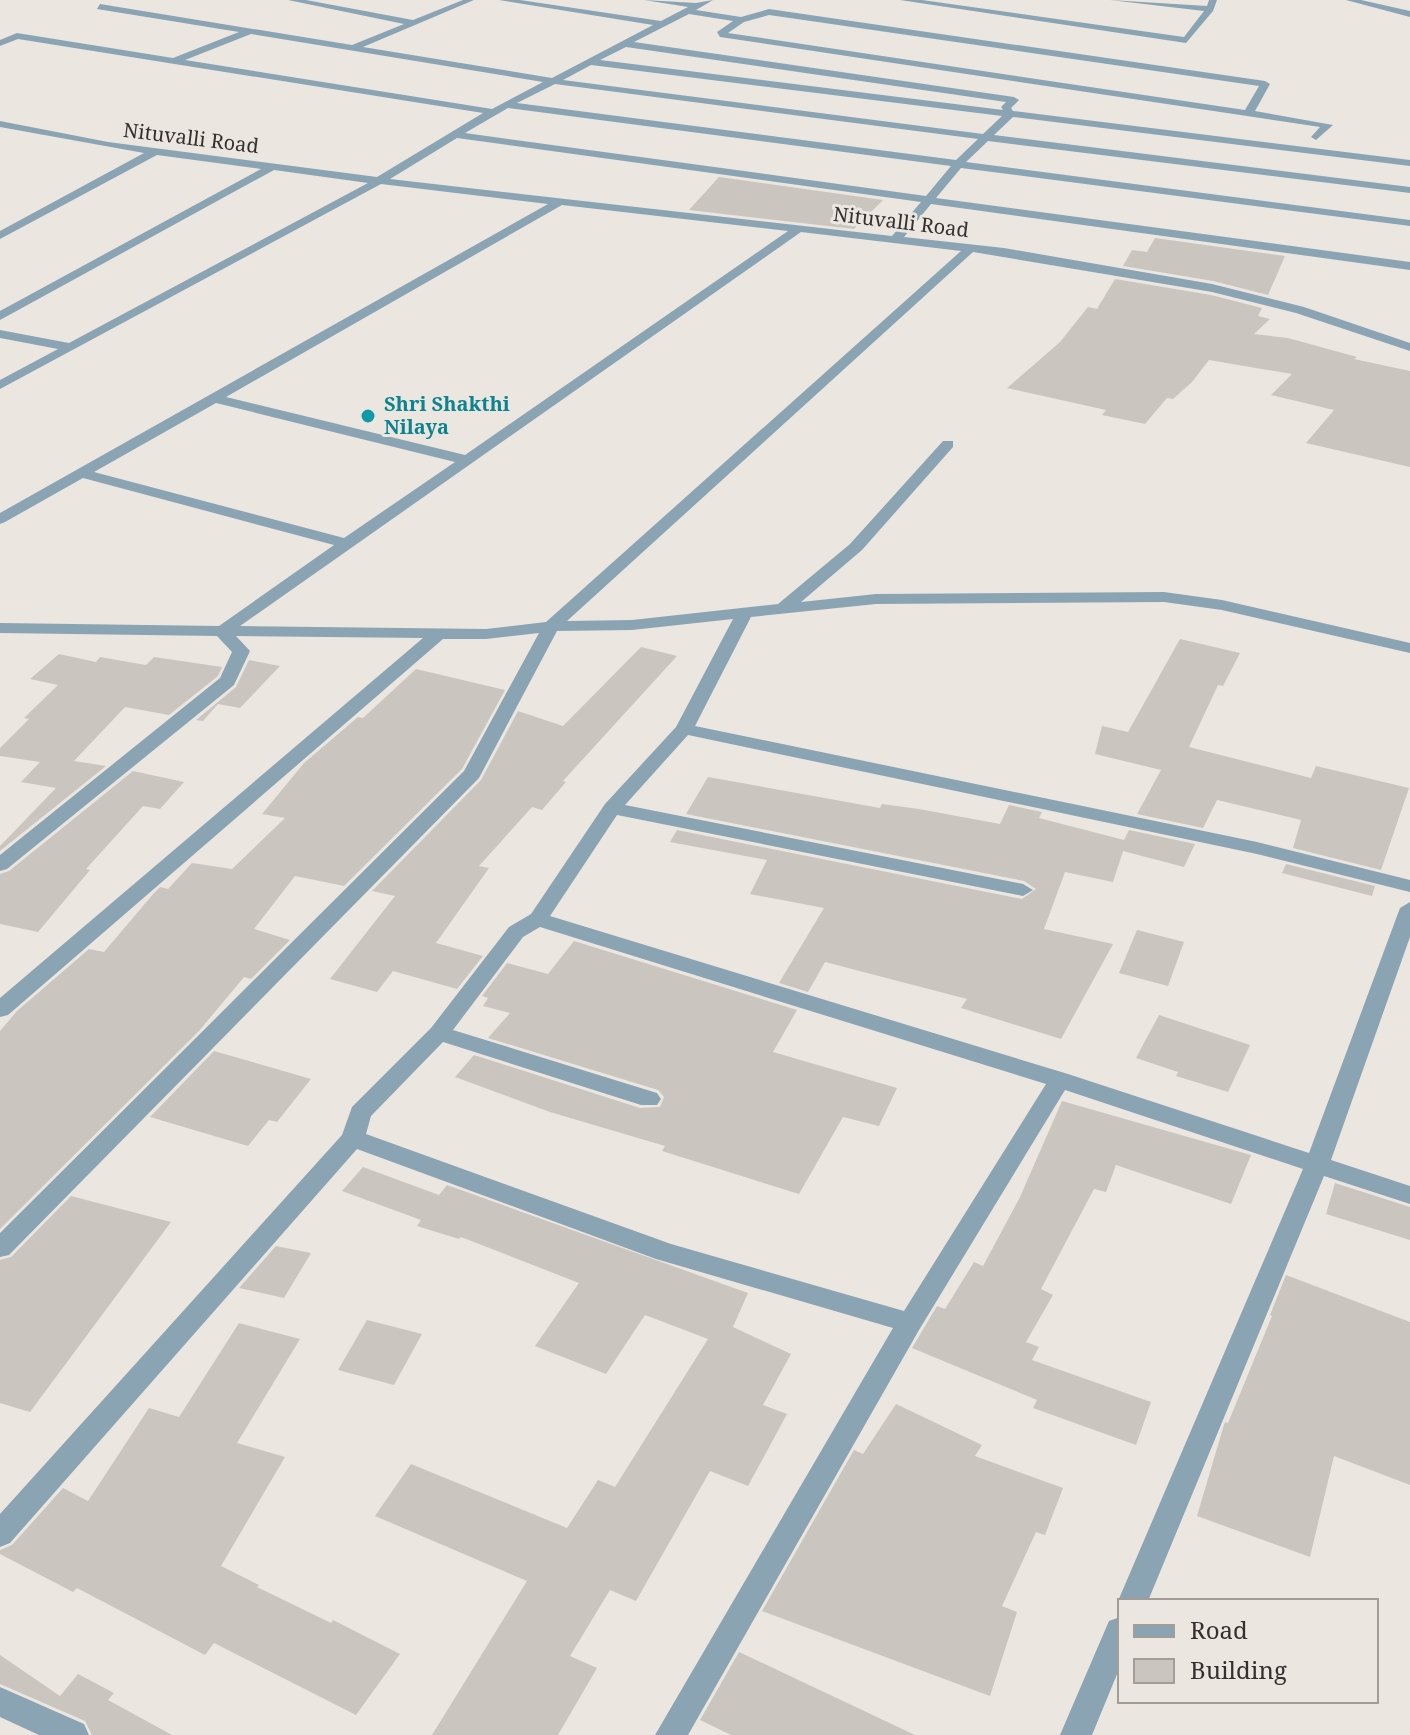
<svg xmlns="http://www.w3.org/2000/svg" width="1410" height="1735" font-family="'Noto Serif',serif">
<rect width="100%" height="100%" fill="#ece6e0"/>
<path fill="#cbc5bf" d="M719,177l164,23 -29,29 -165,-19z
M1155,238l130,18 -17,39 -55,-14 -90,-15 9,-16 15,2z
M1115,279l96,16 51,13 -4,8 12,3 -16,15 34,4 69,19 -3,2 56,12v96l-104,-24 28,-33 -63,-15 21,-21 -83,-14 -17,22 -19,17 -6,-1 -22,26 -43,-9 4,-5 -99,-22 53,-46 28,-35 9,2z
M1180,639l60,14 -17,33 -5,-1 -29,62 122,31 5,-12 93,22 -28,82 -88,-22 8,-28 -84,-20 -14,28 -66,-14 24,-44 -66,-16 7,-28 26,6z
M641,647l36,9 -114,125 3,1 -24,28 -10,-3 -53,59 10,2 -53,75 47,13 -26,33 -64,-18 -16,21 -47,-13 65,-83 -23,-5 109,-111 37,-69 45,15z
M59,654l37,8 4,-5 46,8 8,-8 68,10 -4,9 -49,39 -44,-8 -51,54 32,5 -106,85v-5l56,-58 -35,-6 19,-20 -40,-6v-8l29,-29 -5,-1 34,-33 -28,-6z
M249,660l31,6 -40,42 -22,-4 -15,17 -7,-1 40,-33z
M416,669l89,21 -43,79 -118,117 -49,-10 -41,53 36,11 -39,39 -7,-2 -45,54 -199,198v-198l17,-20 72,-62 15,3 50,-59 6,-6 8,2 24,-26 40,6 53,-51 -23,-4 42,-51 54,-46 5,1z
M133,771l51,11 -24,27 -17,-3 -57,63 4,1 -52,62 -38,-8v-50l9,-3z
M708,777l172,31 2,-4 37,5 81,15 9,-19 33,7 -3,6 85,22 5,-10 66,14 -11,23 -61,-16 -10,31 -48,-10 -21,57 69,15 -52,95 -100,-31 6,-9 -142,-37 -17,30 -29,-9 45,-75 -74,-14 17,-34 -97,-18 7,-12 345,69 14,-10 -12,-8 -338,-67z
M1286,864l89,22 -3,10 -90,-23z
M1137,930l47,12 -16,44 -49,-13z
M574,941l223,69 -24,42 124,36 -18,38 -36,-9 -44,77 -137,-43 3,-5 -115,-34 -95,-35 19,-22 166,53 20,-1 4,-10 -6,-7 -170,-52 22,-25 -27,-7 5,-8 -6,-2 25,-33 41,11z
M1159,1015l91,30 -22,47 -52,-16 2,-4 -42,-14z
M214,1051l97,28 -34,43 -8,-2 -21,26 -98,-29z
M1062,1101l189,54 -20,49 -115,-39 -10,27 -12,-3 -53,100 12,6 -27,47 13,5 -7,13 119,42 -15,43 -103,-37 4,-8 -125,-52 25,-42 8,3 29,-47 9,4 37,-69z
M363,1167l76,28 8,-10 301,108 -15,34 58,27 -28,51 24,9 -39,72 -38,-15 -74,130 -26,-11 -40,66 27,12 -39,67h-126l95,-154 -152,-65 36,-52 156,64 31,-48 17,7 93,-148 -63,-24 -39,59 -71,-28 44,-63 -118,-46 -2,2 -42,-13 4,-6 -79,-29z
M1335,1183l75,24v33l-84,-26z
M71,1196l100,26 -141,190 -30,-9v-143l11,-3z
M276,1246l35,7 -27,45 -45,-10z
M1286,1275l124,47v163l-76,-29 -24,101 -113,-41 26,-88 2,-6 3,1 44,-107 -2,-1z
M367,1320l55,14 -28,51 -56,-15z
M239,1323l61,16 -63,104 48,14 -64,109 38,19 -2,2 74,36 2,-3 67,34 -44,61 -142,-72 -9,12 -128,-67 -4,4 -73,-38v-4l12,-5 51,-57 25,13 61,-93 30,9z
M896,1404l86,41 -7,11 88,32 -18,47 -9,-3 -34,74 15,6 -27,84 -228,-85 92,-161 9,4z
M739,1652l176,83h-184l-31,-15z
M0,1655l60,41 18,-22 36,19 -6,7 64,35h-80l-7,-14 -85,-37z"/>
<g fill="none" stroke-linecap="round" stroke-linejoin="round">
<path fill="#8ba4b3" fill-rule="evenodd" d="M288,0h18l107,20 50,-20h11l-111,47 189,31 101,-53 -154,-25h21l141,21 27,-14 -44,-7 52,3 17,-3 -17,10 45,7 28,-8 496,72 5,3 -15,27 78,14 -17,15 -5,-3 9,-10 -600,-90 -3,-5 16,-11 -44,-7 -55,28 380,55 5,3 -8,8 2,3 397,49v6l-397,-49 -19,18 416,52v6l-422,-52 -22,21 444,58v6l-449,-58 -25,30 474,64v8l-479,-66 -27,33 100,11 208,36 92,23 106,36v8l-114,-38 -84,-21 -239,-40 -406,369 65,-1 146,-16 72,-60 93,-103h10v6l-91,103 -61,52 75,-8 288,-2 58,8 188,43v10l-188,-43 -58,-8 -288,2 -125,13 -56,109 562,116 153,38v12l-153,-38 -569,-119 -63,70 398,79 10,6 -10,6 -406,-81 -67,101 518,158 241,79 91,-245 10,-6v35l-79,223 79,26v18l-86,-28 -176,425h-28v4l-2,-4 185,-432 -238,-79 -146,240 -231,405h-33l238,-407 -237,-69 -299,-110 -347,394 -10,4v-33l342,-379 10,-28 79,-79 78,-101 22,-13 74,-110 71,-77 57,-108 -101,11 -75,1 -78,147 -470,477 -9,2v-24l464,-462 75,-138 -53,6h-43l-435,376 -8,2v-19l423,-360 -187,-2 14,15 -16,34 -227,184 -7,2v-16l220,-177 12,-26 -15,-16 -217,-3v-10l219,3 115,-81 -251,-67 -78,44 -5,2v-11l548,-309 -167,-20 -381,205v-9l58,-31 -58,-11v-8l69,13 299,-160 -94,-13 -274,150v-9l261,-142 -104,-14 -157,84v-8l144,-78 -144,-26v-6l108,21 269,35 106,-64 -465,-74 -18,7v-6l17,-7 156,25 66,-26 -142,-23 3,-5 252,41 52,-21zM769,15l490,71 -14,24 -517,-77 16,-11zM251,34l292,48 -51,27 -307,-49zM626,47l380,55 -5,5 2,3 -403,-50zM591,65l411,51 -19,18 -420,-54zM555,84l423,55 -22,21 -439,-57zM508,108l443,58 -25,30 -461,-63zM457,138l464,64 -29,34 -502,-57zM562,205l226,26 -323,224 -239,-58zM801,232l160,19 -415,371 -60,7 -246,-3zM216,403l239,59 -111,76 -250,-66zM540,927l506,157 -142,227 -233,-67 -305,-110 5,-18 72,-74 198,63h16l4,-6 -4,-6 -204,-63 70,-93z
M900,0h22l262,37 20,-26 -94,-11 97,6 2,-6h8l-4,11 -27,32z
M1346,0h15l49,11v6z
M1120,1617v50l-28,68h-32l49,-114z
M0,1687l84,37 5,11h-50l-39,-18z"/>
</g>
<circle fill="#0f9aa8" stroke="#ece6e0" stroke-width="3" cx="368" cy="416" r="8"/>
<g text-anchor="middle" stroke-width="6" stroke-linejoin="round" paint-order="stroke">
<g font-size="20" fill="#33302e" stroke="#ece6e0">
<text transform="translate(191 138) rotate(7)" y="7">Nituvalli Road</text>
<text transform="translate(901 222) rotate(7)" y="7">Nituvalli Road</text>
</g>
<g font-size="20" font-weight="bold" fill="#0d838f" stroke="#ece6e0" text-anchor="start">
<text x="384" y="411">Shri Shakthi<tspan x="384" dy="23">Nilaya</tspan></text>
</g>
</g>
<rect x="1118" y="1599" width="260" height="104" fill="#ece6e0" stroke="#a29d99" stroke-width="2"/>
<rect x="1134" y="1625" width="40" height="12" fill="#8ba4b3" stroke="#a29d99" stroke-width="2"/>
<text x="1190" y="1639" font-size="24" fill="#33302e">Road</text>
<rect x="1134" y="1659" width="40" height="24" fill="#cbc5bf" stroke="#a29d99" stroke-width="2"/>
<text x="1190" y="1679" font-size="24" fill="#33302e">Building</text>
</svg>
